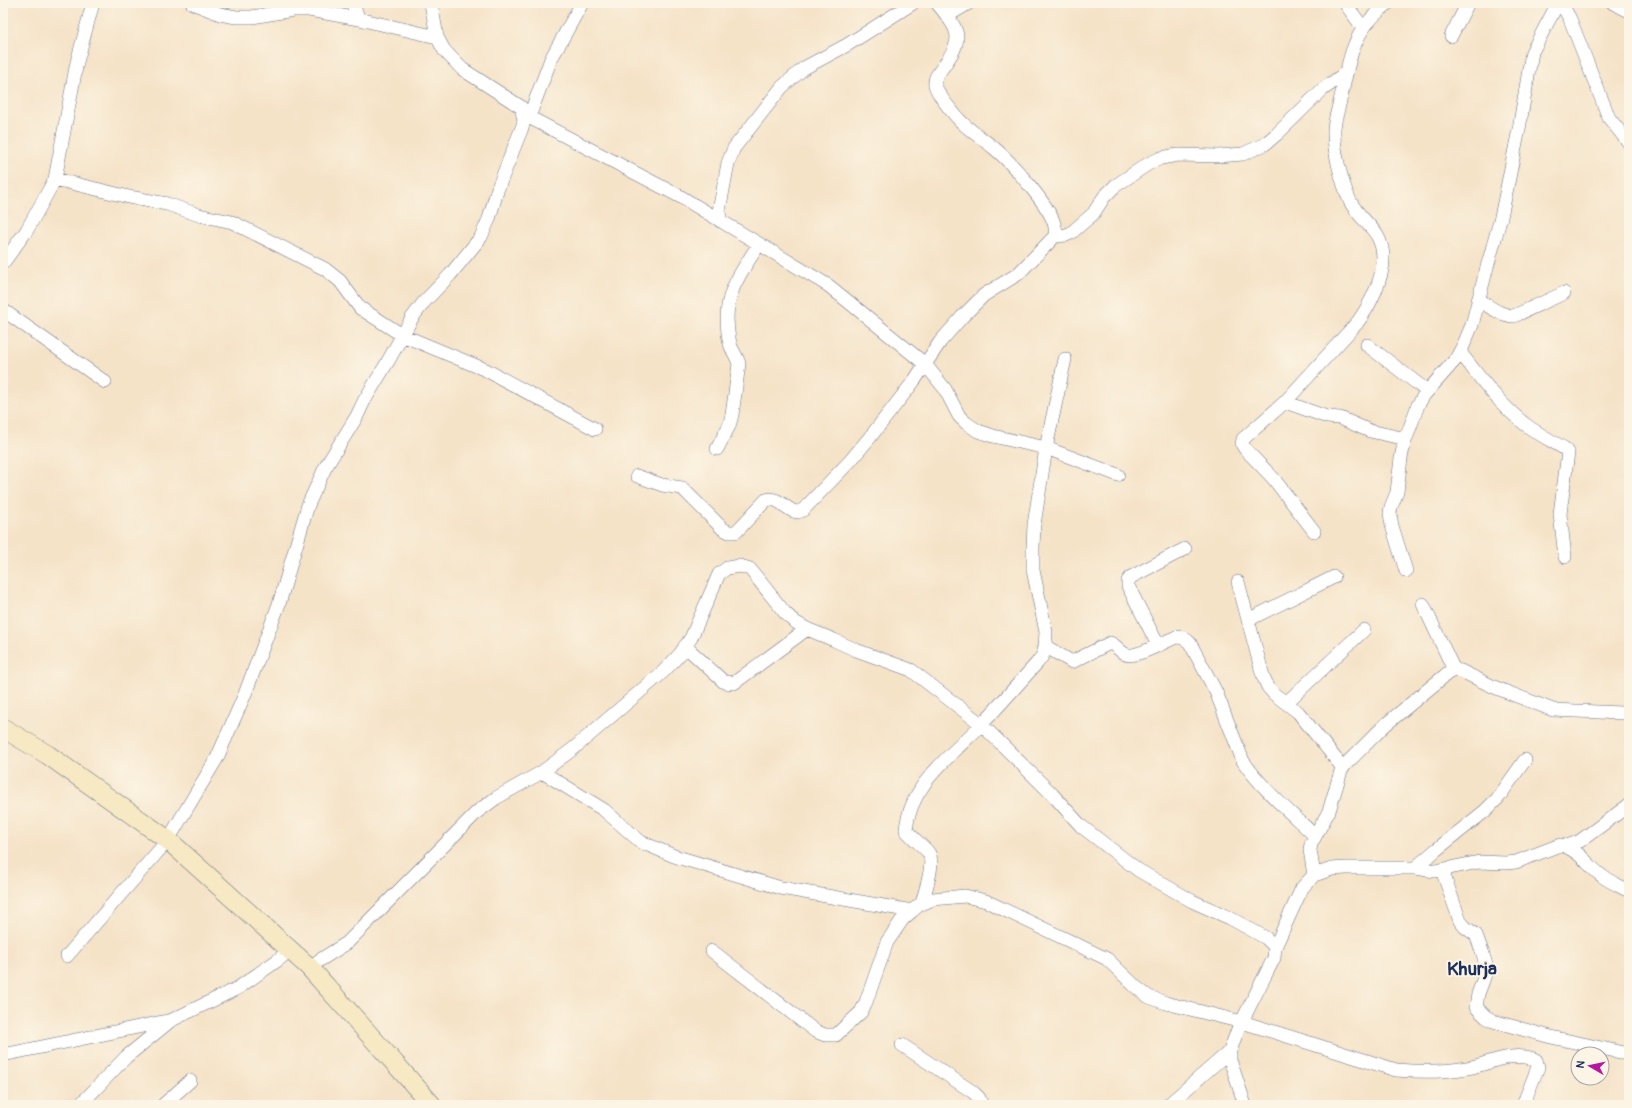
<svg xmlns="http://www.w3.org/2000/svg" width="1632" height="1108" font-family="Pangolin,sans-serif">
<rect width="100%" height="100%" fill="#fcf5e5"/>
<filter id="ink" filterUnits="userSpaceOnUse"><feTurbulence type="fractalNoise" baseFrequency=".025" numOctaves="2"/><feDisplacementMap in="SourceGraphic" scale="8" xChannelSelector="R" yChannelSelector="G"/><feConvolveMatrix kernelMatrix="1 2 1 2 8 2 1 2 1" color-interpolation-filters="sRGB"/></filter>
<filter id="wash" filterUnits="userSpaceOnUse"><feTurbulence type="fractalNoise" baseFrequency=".012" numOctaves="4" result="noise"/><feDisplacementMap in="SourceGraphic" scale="16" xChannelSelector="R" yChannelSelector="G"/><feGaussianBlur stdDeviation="0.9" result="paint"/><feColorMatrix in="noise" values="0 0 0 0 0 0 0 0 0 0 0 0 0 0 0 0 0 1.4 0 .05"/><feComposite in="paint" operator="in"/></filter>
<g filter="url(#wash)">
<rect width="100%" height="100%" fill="#f5e3c8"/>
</g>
<g filter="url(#ink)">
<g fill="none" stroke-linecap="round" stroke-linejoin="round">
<g stroke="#676e83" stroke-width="14">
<path id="street" d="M192,3l28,11 16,3h16l41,-7h16l50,9 78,18
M352,3l7,16
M1345,3l18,25
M1561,3l9,16 39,99 20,25
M1613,3l16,8
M947,16l22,-13
M1451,36l17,-33
M523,114l158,83 148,89 96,78 20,25 14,27 7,7 12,8 15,5 53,12 72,27
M529,117l22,-58 31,-56
M55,179l74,18 38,7 32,11 33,7 93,47 15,12 20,27 42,27 84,35 109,59
M720,221l-1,-10 9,-48 6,-15 48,-61 22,-19 43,-23 66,-42
M1055,236l11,-1 5,-2 22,-19 11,-17 11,-11 33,-22 13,-6 17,-3 40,1 25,-2 22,-10 12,-10 45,-44 25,-18
M3,263l24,-33 28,-51 22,-117 16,-59
M1478,300c11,6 23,16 36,16l50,-23
M3,310l102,72
M1367,345l60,46
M1460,352c20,26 40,53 66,73 12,9 26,16 39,24l3,3 -8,62 5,43
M1285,402l42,15 13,1 30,13 36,8
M717,449l12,-23 3,-11 7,-51c-2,-8 -7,-13 -9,-20 -10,-46 6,-63 29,-100
M637,476l25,9 20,3 41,41 6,3h7l30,-32c16,-5 23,18 37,10l48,-50 20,-24 43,-55 26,-39 22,-25 22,-22 34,-21 37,-38c0,-3 1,-7 0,-9 -3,-19 -45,-66 -61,-79 -13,-11 -28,-19 -39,-33 -7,-9 -17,-19 -20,-30 -1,-6 2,-10 5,-14 24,-33 22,-37 -3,-68
M1314,531l-41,-53 -28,-29 -3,-5 1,-5 42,-37 72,-79c12,-16 27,-45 26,-66 -1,-29 -22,-34 -33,-56 -8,-18 -16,-48 -16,-67 -1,-11 4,-23 6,-33 6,-23 9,-52 23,-72 6,-10 16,-18 25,-26
M1406,571l-14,-45 -2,-13 1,-6 6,-15 4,-34 3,-14 14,-39 6,-10 32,-36 8,-15 8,-19 14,-54 15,-54 18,-88 13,-77 26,-49
M1238,582l25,94 5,11 6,7 24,18 45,56
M1423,604l31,66
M1248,620l86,-43
M1158,645l-30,-59v-5l3,-4 54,-28
M685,646l39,36 10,1 73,-54
M1045,646l27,16 38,-19c6,2 9,8 15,11 10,5 41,-13 51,-17 7,0 10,2 14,6l26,49 27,69c19,28 47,51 72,75
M1286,703l78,-73
M542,772l62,38 37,32 33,14 107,32 131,23
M1567,846l13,-5 49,-36
M1415,868l21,-18 49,-39 13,-13 27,-38
M1442,870l18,51 5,6 11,8 7,19 3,11v7l-8,22 -2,13 10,10 7,4 58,16 78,17
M1314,875l-4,-25 1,-6 18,-33 12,-40 4,-6 40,-40 63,-52 6,-3 7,1 33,16 59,23 68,3 8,-2
M922,903c3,-12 14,-41 6,-51 -7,-8 -16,-14 -22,-22 4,-46 45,-74 75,-105 19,-20 37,-41 56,-62l6,-8 2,-9 1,-14 -13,-62v-23l1,-22 12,-77 19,-89
M1275,947l27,-59 12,-13 18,-6 14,-1h69l20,3 44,-9 27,1 10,-1 44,-17c18,3 28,21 42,31 8,6 18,10 27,15
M712,951l103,80 10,4h11l25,-23 5,-10 21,-60 15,-22 10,-9 7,-6 14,-6 32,-3 21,5 121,58 30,29 12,9 17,6 76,19 154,48c23,2 48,2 71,-2 23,-4 45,-18 69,-8l2,7 -15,38
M67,956l101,-116 49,-82 28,-64 34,-90 29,-99 17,-37 32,-52 7,-15 23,-38 25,-45 12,-16 26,-27 31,-38 8,-18 9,-31 25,-63 1,-5 -3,-13 -59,-38 -18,-19 -7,-13 -6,-34
M309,967l38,-24 130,-131 19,-14 46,-26 31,-23 91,-78 16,-17 11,-16 28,-64 8,-6 13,-2 10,3 35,44 10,9 12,7 27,11 22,10 55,20 70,54 71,70 29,32 57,44 54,31 38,17 36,20 9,9 -1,11 -36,71 -8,22v9l15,45
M902,1045l71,47 6,6 3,7
M3,1055l169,-35 66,-32 40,-28 13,-11
M80,1105l46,-48 43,-35
M163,1105l27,-24
M1168,1105l62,-54"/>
</g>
<g stroke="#676e83" stroke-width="20">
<path id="secondary" d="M3,728l45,27 120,85 141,127 123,138"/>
</g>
<use href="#street" stroke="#fff" stroke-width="13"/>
<use href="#secondary" stroke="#f6e9c3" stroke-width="19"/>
</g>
</g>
<g text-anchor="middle" stroke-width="4" stroke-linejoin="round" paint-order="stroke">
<g font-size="19" font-weight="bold" fill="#1b2f5e" stroke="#fcf5e5">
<text x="1472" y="975">Khurja</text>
</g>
</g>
<rect width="1632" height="1108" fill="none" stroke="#fcf5e5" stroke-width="16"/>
<g transform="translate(1590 1066) rotate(279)"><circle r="19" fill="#fcf5e5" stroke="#a2a6af"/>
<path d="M0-3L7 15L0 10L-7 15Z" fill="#b5179e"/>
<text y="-6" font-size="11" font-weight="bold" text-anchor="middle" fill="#1b2f5e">N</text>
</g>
</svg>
